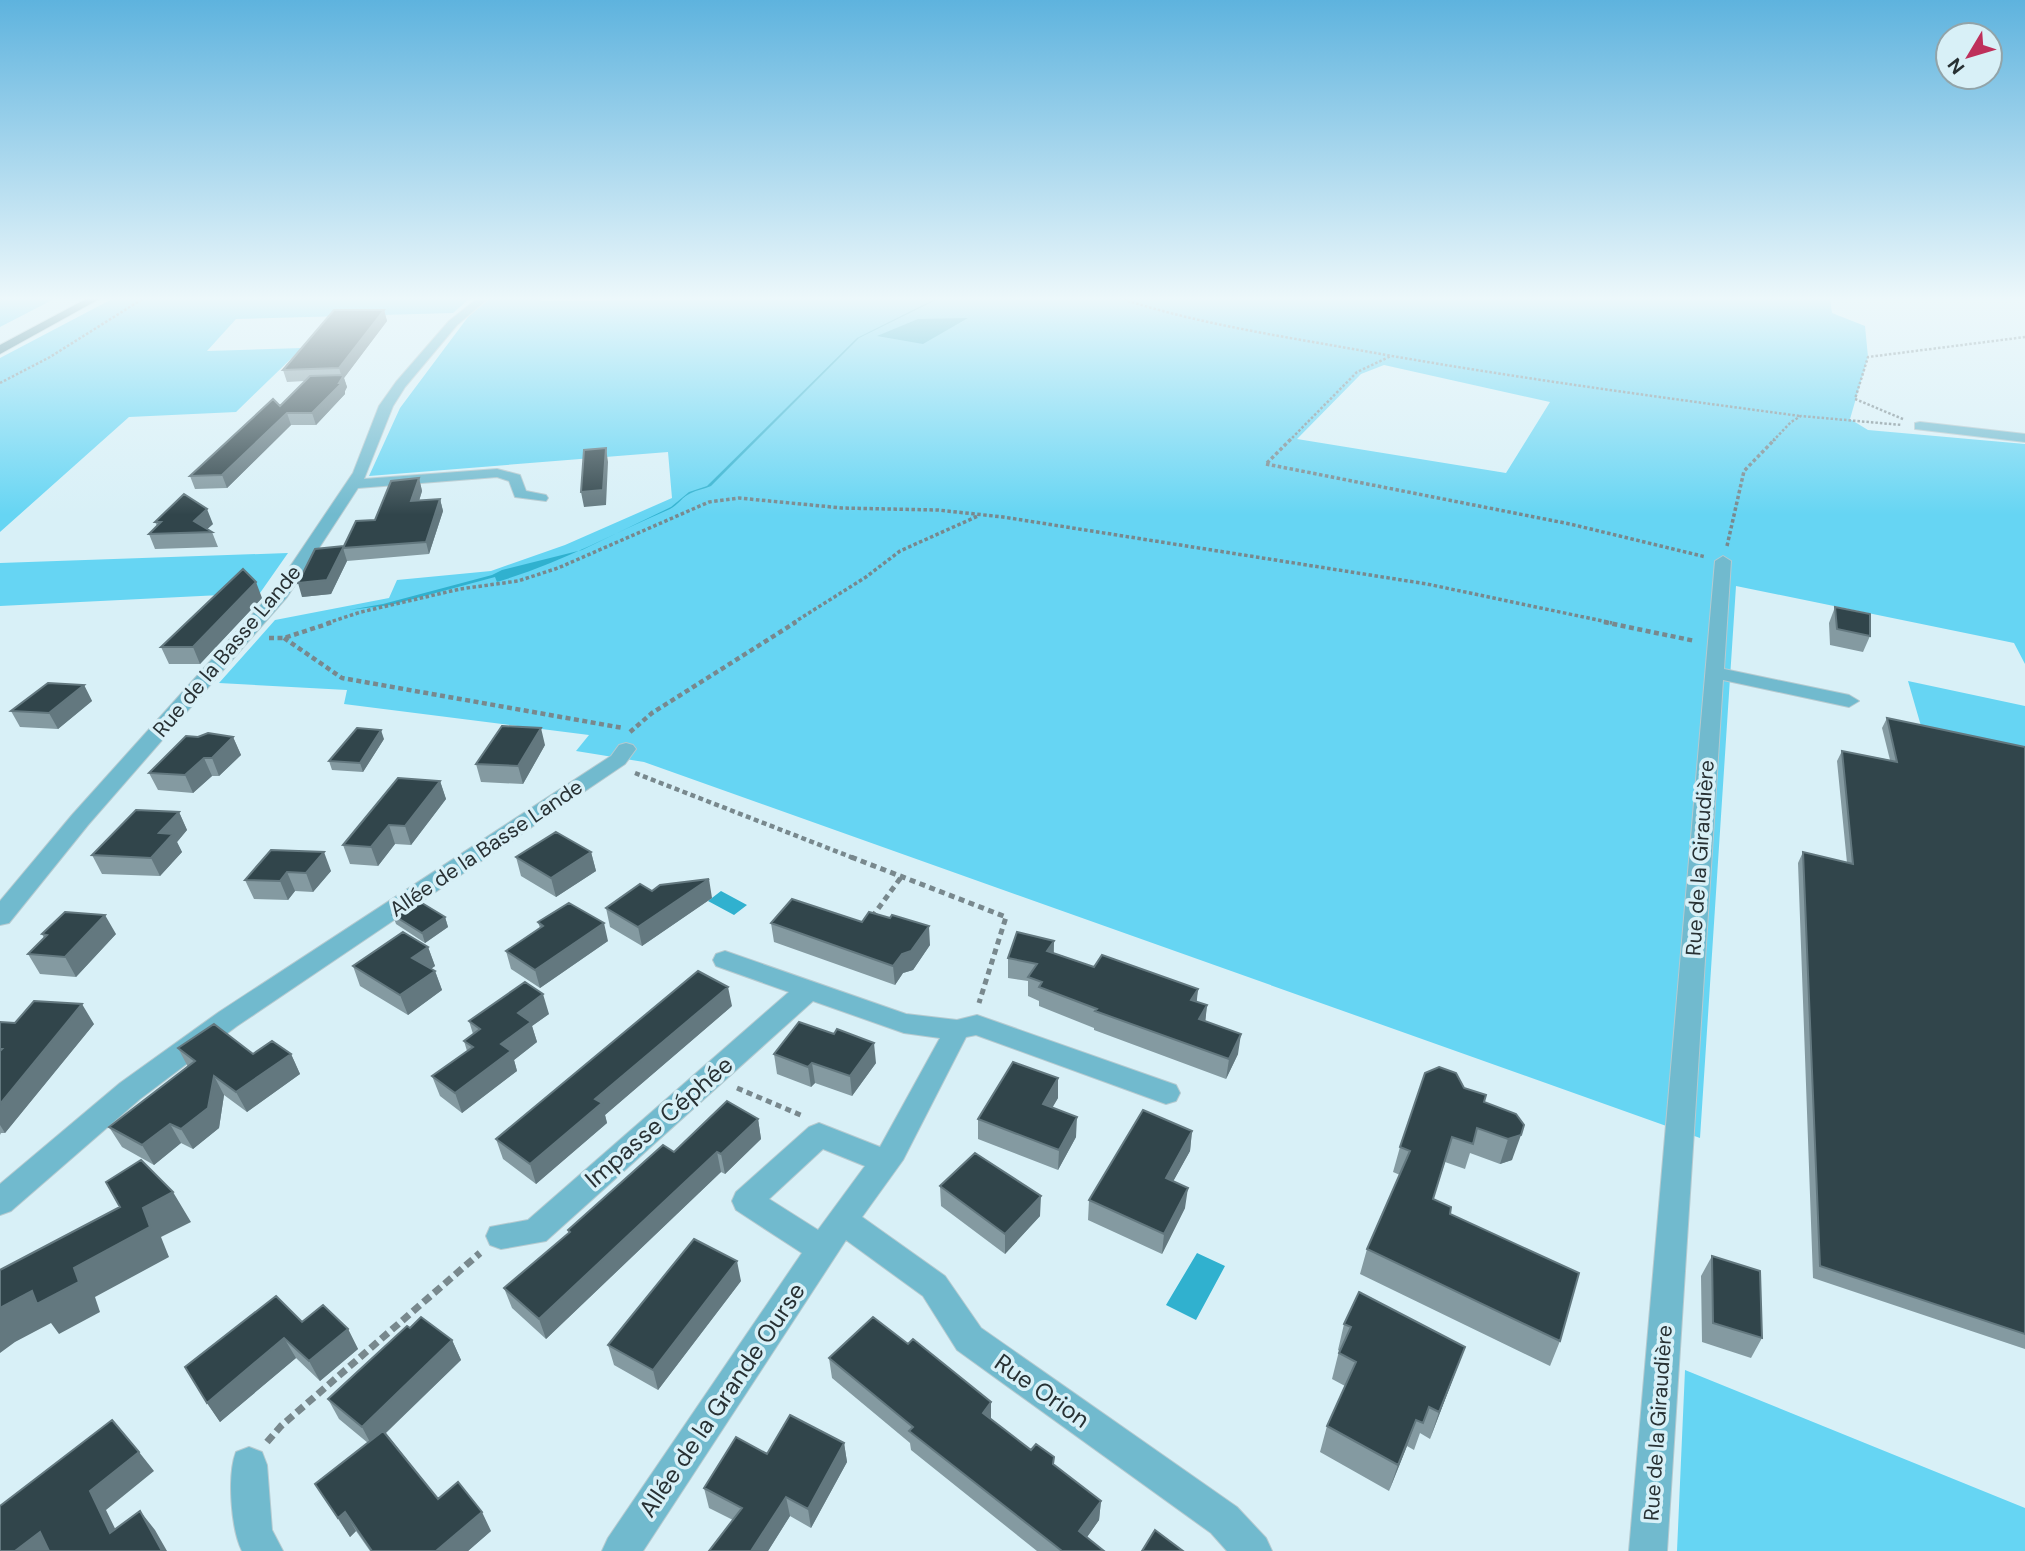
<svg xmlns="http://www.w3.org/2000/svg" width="2025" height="1551" font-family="'DM Sans',sans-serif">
<rect width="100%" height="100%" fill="#d8f0f7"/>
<path fill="#66d5f3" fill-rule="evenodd" d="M0,298h56l-56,29z
M114,298h356l-17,15 -217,6 -29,32 95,-3 -66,64 -107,5 -129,115v-174z
M490,298h53l-2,3 276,-3h1013l2,15 33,13 3,31 -18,62 18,11 157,14v220l-11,-21 -278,-57 -36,552 -1056,-376 -68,-11 13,-16 -245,-31 3,-14 -128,-7 56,-63 114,-22 8,-18 94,-9 74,-26 107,-47 -4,-46 -299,24 31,-68 68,-91zM1384,365l166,37 -44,71 -209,-34 64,-65z
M288,553l-28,40 -260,13v-43z
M1908,681l117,25v42l-104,-22z
M1685,1370l340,138v43h-348z"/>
<path fill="#30b1cf" d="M937,298h3l-81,40 -148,148c-7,3 -14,4 -20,7 -8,3 -13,12 -21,16 -60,26 -110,54 -173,73l-2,-5 -104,28 -42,5 34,-6 109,-29 10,-5 80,-20 89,-43 18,-15 18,-6 150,-148z
M968,318l-45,26 -46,-8 41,-17z
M721,891l26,14 -13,10 -26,-14z
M1197,1253l28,13 -29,54 -30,-15z"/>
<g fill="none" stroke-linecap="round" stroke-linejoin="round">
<g stroke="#b5cad0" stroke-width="2">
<path id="minor" d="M478,298h11l-32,27 -52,62 -12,19 -29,73 133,-10 23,6 6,16 20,4 2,3 -2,3 -31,-4 -6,-16 -12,-4 -139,11 -71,109 -199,228 -79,98 -9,2v-24l72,-86 203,-226 78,-116 26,-67 17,-24 53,-61z
M1920,422l105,12v8l-110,-13v-6z
M1723,556l8,5 -7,108 125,26 10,6 -10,6 -126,-27 -56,871h-38l86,-990z
M626,743l7,2 3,4 -11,15 -388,262 -97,73 -129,112 -11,4v-31l120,-101 99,-71 392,-256 8,-11z
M725,951l181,63 51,6 20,-5 199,70 4,8 -4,8 -10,3 -190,-69 -10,2 -63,123 -41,57 83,59 36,52 256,179 29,31 6,13h-45l-16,-18 -254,-183 -34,-54 -77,-56 -203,311h-41l6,-13 194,-285 -66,-43 -4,-9 4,-9 73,-65 10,-4 61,24 60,-109 -36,-5 -91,-32 -267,240 -45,8 -11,-4 -4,-9 4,-9 38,-7 261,-228 -73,-26 -3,-6 3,-6zM823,1149l42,17 -47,64 -49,-31z
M249,1447l13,5 5,13 5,65 11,21h-41c-11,-22 -15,-76 -6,-99z"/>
</g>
<g stroke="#b5cad0" stroke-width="2">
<path id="highway" d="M88,298h13l-101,56v-9z"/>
</g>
<path stroke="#78888d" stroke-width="2.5" stroke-dasharray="2.5 2" stroke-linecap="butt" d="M1119,298c76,25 155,37 234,51 148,27 298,47 447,67
M0,299l3,-1
M0,383l50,-26 94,-59
M1903,419l-48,-20 13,-42 157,-20
M1289,441l68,-69 34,-16
M1773,441l18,-19 10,-6 101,9"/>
<path stroke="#78888d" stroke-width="3.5" stroke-dasharray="3.5 2.5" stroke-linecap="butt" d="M1267,463l24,-24
M1266,464l304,60 136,33
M1727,546l17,-75 31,-32
M327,623l34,-11 99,-23 58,-8 40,-13 151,-66 30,-4 103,10 96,2 65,7 424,67 185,39
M793,623l73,-46 34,-26 78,-35"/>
<path stroke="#78888d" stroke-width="4.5" stroke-dasharray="5 3.5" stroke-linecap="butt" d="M1604,622l91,19
M269,638h15l49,-16
M284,638l58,40 281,50
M630,732l22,-19 144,-91
M635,773l221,86"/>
<path stroke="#78888d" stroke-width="5" stroke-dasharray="6 4.5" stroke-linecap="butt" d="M851,857l155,60 -27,86
M872,917l30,-41
M737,1088l66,28"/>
<path stroke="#78888d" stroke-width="7" stroke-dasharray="9 5" stroke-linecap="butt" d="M267,1442l14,-16 199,-173"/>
<use href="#minor" fill="#71bace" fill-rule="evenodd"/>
<use href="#highway" fill="#317182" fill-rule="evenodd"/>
</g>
<path fill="#849aa1" d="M384,310l3,11 -43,57 3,9 -2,4v3l-29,31h-25l-64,63 -32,1 -5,-13 90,-70 25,-25 -18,1 -4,-12z
M419,478l3,13 -3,10 21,-2 3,12 -14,43 -82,7 -16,33 -29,3 42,-51 31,-26z
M155,522l58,2 -6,5 5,3 6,15 -63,2 -6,-15 8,-8z
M262,598l-62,66h-31l-8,-17z
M1835,607l35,29 -7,16 -33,-7 -1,-22z
M84,685l8,16 -34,28 -38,-2 -9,-16z
M1887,718l138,29v602l-212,-71 -15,-415 5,-11 44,11 -10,-102 5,-10 48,9 -8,-32z
M233,737l8,18 -22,21h-7l-19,17 -35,-3 -9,-17z
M384,739l-21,33 -31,-2 -3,-9z
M545,745l-22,39 -42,-2 -5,-18z
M440,781l6,18 -35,46 -16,-1 -17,22 -28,-2 -7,-19z
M179,812l8,18 -10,12 5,10 -22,24 -58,-2 -10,-19z
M271,850l60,21 -18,21 -18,-1 -7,9 -34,-1 -9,-19z
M591,852l5,19 -40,26 -35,-21 -5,-19z
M652,891l60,7 -70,48 -32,-19 -4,-19z
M393,915l52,2 3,10 -23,16 -29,-19z
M538,922l70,19 -68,47 -29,-19 -5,-18 34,-23z
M771,923l159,22 -17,25 -10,3 -8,12 -121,-43z
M42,934h74l-40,43 -36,-3 -12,-20 16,-16z
M1054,941v12l40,14 104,22 -2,13 11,3 -2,16 33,33 -12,25 -132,-49v-2l-55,-22v-5l-11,-5v-15l-20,-3v-20z
M428,947l7,19 -4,3 4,2 7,19 -34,25 -48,-29 -7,-20z
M732,1006l-127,109 2,8 -71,61 -33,-25 -7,-20z
M549,1014l-17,12 5,16 -23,18 3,11 -55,42 -22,-17 -8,-20 35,-25 -3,-10 9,-7 -4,-13z
M0,1022l94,2 -89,109h-4l-1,2z
M178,1048l75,6h38l9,20 -53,38 -23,-17 -5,33 -26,21 -12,-6 -27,22 -32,-18 -13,-20 79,-60z
M774,1054l102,9 -24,33 -37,-13 -4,4 -34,-13z
M1464,1088l20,14 32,12 -4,46 -12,4 -30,-11 -5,16 -20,-7 -12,37 17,15 110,127 -10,25 -190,-92 7,-25 33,-74 -7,-3 7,-25z
M1058,1098l-6,9 24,30 -18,33 -80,-31v-20z
M758,1119l3,20 -36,35 -4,-2 -175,167 -34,-31 -8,-20 65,-55 -1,-3 106,-78z
M1192,1131l-2,20 -17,30 12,27 -23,46 -74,-34 1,-20z
M940,1186l100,30 -35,38 -64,-48z
M1712,1256l50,82 -11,20 -49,-16 -1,-66z
M741,1281l-83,109 -44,-25 -6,-20z
M302,1322l46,7 10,20 -38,32 -24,-23 -76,64 -13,-19z
M1344,1324l121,23 -35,92 -10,-6 -6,17 -7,-4 -18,45 -69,-39 7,-26 18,-40 -13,-7 7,-28 -1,-1z
M410,1328l42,12 9,20 -75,73 52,66 53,32 -23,20h-98l-14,-20 -6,6 -35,-53 53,-41 -29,-24 -11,-20z
M908,1344l83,58v17l40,31 23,7v8l47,36 -2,19 -12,17 17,14h-67l-126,-101 -1,-7 -78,-65 -3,-20z
M844,1443l3,19 -36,66 -21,-12 -22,35h-59l24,-31 -24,-12 -5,-20 63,-34z"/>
<path fill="#63787f" d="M384,310l3,11 -43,57 3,9 -2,4v3l-29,31 -4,-12 27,-30 3,-5 -3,-10z
M287,413l4,12 -64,63 -5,-13z
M606,448l2,14 -2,43 -22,2 -3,-15z
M419,478l3,13 -7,23 -4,-13z
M440,499l3,12 -14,43 -3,-12z
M207,509l6,15 -9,8 -10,-11z
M343,548l4,13 -16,33 -29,3 -4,-14z
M256,582l6,16 -62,66 -7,-17z
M84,685l8,16 -34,28 -9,-16z
M541,728l4,17 -22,39 -5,-18z
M381,730l3,9 -21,33 -3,-9z
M233,737l8,18 -22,21 -7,-18z
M204,758l8,18 -19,17 -8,-18z
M440,781l6,18 -35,46 -6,-19z
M179,812l8,18 -10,12 5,10 -22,24 -9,-18 8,-25z
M389,825l6,19 -17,22 -7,-19z
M324,852l7,19 -18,21 -7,-19z
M591,852l5,19 -40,26 -5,-19z
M287,872l8,19 -7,9 -8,-19z
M709,879l3,19 -70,48 -4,-19z
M105,915l11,19 -40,43 -11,-20z
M445,917l3,10 -23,16 -3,-10z
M604,923l4,18 -68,47 -5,-18z
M929,926l1,19 -17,25 -10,3 -8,12 -2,-19 9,-12z
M1054,941l-1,19 -6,-9z
M428,947l7,19 -16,11 -7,-19z
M435,971l7,19 -34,25 -8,-20z
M728,987l4,19 -127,109 2,8 -71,61 -6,-20 65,-65z
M1198,989l-2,20 -5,-9z
M543,994l6,20 -17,12 5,16 -23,18 3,11 -55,42 -7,-20 46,-49 17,-31z
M82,1004l12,20 -89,109 -5,-8v-21z
M1207,1005l-2,20 -6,-6z
M1241,1034l-3,20 -12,25 3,-20z
M874,1043l2,20 -24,33 -2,-20z
M291,1054l9,20 -53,38 -11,-20z
M812,1063l3,20 -4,4 -3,-20z
M214,1076l10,19 -5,33 -26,21 -12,-20z
M1058,1078v20l-15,26v-20z
M1077,1117l-1,20 -18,33 1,-20z
M758,1119l3,20 -36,35 -4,-20z
M170,1124l11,19 -27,22 -12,-20z
M1192,1131l-2,20 -26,47 2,-20z
M1521,1135l-9,25 -12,4 8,-25z
M717,1152l4,20 -175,167 -7,-20z
M1188,1188l-3,20 -23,46 2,-20z
M173,1192l18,30 -30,15 8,20 -74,40 5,15 -41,22 -8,-11 -36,19 -15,11v-45l74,-40 69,-60z
M1041,1196l-1,20 -35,38v-20z
M737,1261l4,20 -83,109 -5,-20z
M348,1329l10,20 -38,32 -11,-20z
M284,1338l12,20 -76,64 -13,-19z
M452,1340l9,20 -89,86 -10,-19z
M1465,1347l-10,26 -25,66 9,-27z
M991,1402v19l-8,-8z
M1416,1420l-9,26 -18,45 9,-26z
M844,1443l3,19 -36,66 -3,-19z
M139,1452l15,19 -48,39 20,41 -16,-18 -20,-42z
M786,1497l4,19 -22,35h-17z
M1101,1501l-2,19 -21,30 1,-19z
M140,1511l15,19 12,21h-5z
M345,1512l11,19 -6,6 -12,-19z
M482,1512l9,19 -23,20h-32z
M40,1532l16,19h-41z"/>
<path fill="#31454b" stroke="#63787f" stroke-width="2" d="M334,310h50l-45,58 -56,2z
M344,375l-5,8h3l-30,30h-25l-65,62 -32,1 83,-77 7,7 30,-30z
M606,448l-3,42 -22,2 3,-42z
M419,478l-8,23 29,-2 -14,43 -83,6 -16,32 -29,3 17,-34 29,-3 12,-25 19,-1 16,-39z
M184,494l23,15 -13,12 18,11 -63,2 12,-12h-6z
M243,569l13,13 -63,65h-32z
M1835,607l35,7v22l-33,-7z
M48,683l36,2 -35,28 -38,-2z
M1887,718l138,29v587l-205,-68 -17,-414 50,12 -11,-113 55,11z
M502,726l39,2 -23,38 -42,-2z
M357,728l24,2 -21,33 -31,-2z
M208,733l25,4 -21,21h-8l-19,17 -36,-2 37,-37 12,1z
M398,778l42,3 -35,45 -16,-1 -18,22 -28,-2z
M136,810l43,2 -20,21 14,1 -22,24 -59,-3z
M556,832l35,20 -40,26 -35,-21z
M271,850l53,2 -18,21 -19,-1 -7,9 -35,-1z
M709,879l-71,48 -32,-19 34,-24 12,7 8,-6z
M792,899l70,23 7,-10 21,6 2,-3 37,11 -18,25 -9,3 -9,12 -122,-43z
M417,900l28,17 -23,16 -29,-18z
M569,903l35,20 -69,47 -29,-19 37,-25 -5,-4z
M65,912l40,3 -40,42 -37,-3 19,-19 -5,-1z
M403,932l25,15 -16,11 23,13 -35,24 -47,-29z
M1017,932l37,9 -7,10 47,16 8,-12 96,34 -7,11 16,5 -8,14 42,15 -12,25 -134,-48 2,-2 -58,-22 3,-5 -14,-5 9,-13 -29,-6z
M698,971l30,16 -133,112 7,4 -72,61 -34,-25z
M525,982l18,12 -25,19 13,9 -30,22 10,7 -56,42 -23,-17 41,-29 -9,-6 16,-12 -11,-8z
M34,1001l48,3 -82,100v-53l2,-2h-2v-27l15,1z
M799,1022l35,12 3,-5 37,14 -24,33 -38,-13 -4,4 -34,-13z
M214,1024l39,30 19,-13 19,13 -55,38 -22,-16 -6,32 -27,21 -11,-5 -28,21 -33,-18 86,-66 -17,-13z
M1013,1062l45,16 -15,26 34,13 -18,33 -81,-31z
M1439,1067l17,6 8,15 22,7 -2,7 32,12 8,11 -3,10 -13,4 -31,-11 -4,16 -21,-7 -19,62 18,8 -1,7 129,59 -19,68 -193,-92 43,-98 -10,-4 25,-74z
M727,1101l31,18 -37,35 -4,-2 -178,167 -35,-31 66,-56 -2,-2 95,-85 11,7z
M1143,1110l49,21 -26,47 22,10 -24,46 -75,-34z
M975,1153l66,43 -36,38 -65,-48z
M141,1160l32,32 -30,16 7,19 -76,41 5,14 -42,22 -5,-13 -32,17v-38l120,-63 -14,-25z
M694,1239l43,22 -84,109 -45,-25z
M1712,1256l48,15 2,67 -49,-15z
M1359,1292l106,55 -26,65 -10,-5 -6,16 -7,-3 -18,45 -71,-39 29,-64 -17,-9 12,-26 -7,-3z
M276,1296l26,26 21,-17 25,24 -39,32 -25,-23 -77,65 -22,-36z
M421,1317l31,23 -90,87 -34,-28 79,-73 3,2z
M873,1317l35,27 5,-5 78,63 -8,11 48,37 5,-6 18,13 -1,7 48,37 -22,30 25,20h-42l-153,-120 4,-4 -84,-69z
M790,1415l54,28 -36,66 -22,-12 -35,54h-42l33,-43 -38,-20 32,-51 31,17z
M112,1420l27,32 -49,39 20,42 30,-22 22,40h-113l-9,-19 -25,19h-15v-45z
M383,1431l55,68 20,-17 24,30 -46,39h-64l-27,-39 -7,6 -23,-34z
M1155,1530l28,21h-41z"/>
<linearGradient id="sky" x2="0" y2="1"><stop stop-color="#5eb3de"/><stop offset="0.58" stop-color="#edf8fb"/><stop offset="1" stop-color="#edf8fb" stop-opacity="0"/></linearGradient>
<rect width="2025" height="515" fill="url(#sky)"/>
<g text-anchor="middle" stroke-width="7" stroke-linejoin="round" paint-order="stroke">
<g font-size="21" fill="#283134" stroke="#d8f0f7">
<text transform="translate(227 651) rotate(-50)" y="7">Rue de la Basse Lande</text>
<text transform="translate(486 848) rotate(-34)" y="7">Allée de la Basse Lande</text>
<text transform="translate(1700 858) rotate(-86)" y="7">Rue de la Giraudière</text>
<text transform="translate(1658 1423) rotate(-86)" y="7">Rue de la Giraudière</text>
</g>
<g font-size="24" fill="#283134" stroke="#d8f0f7">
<text transform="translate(659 1122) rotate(-41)" y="8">Impasse Céphée</text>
<text transform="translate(1042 1391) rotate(35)" y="8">Rue Orion</text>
<text transform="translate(722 1400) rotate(-56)" y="8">Allée de la Grande Ourse</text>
</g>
</g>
<g transform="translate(1969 56) rotate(232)"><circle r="33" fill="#d8f0f7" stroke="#92a4a9" stroke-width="2"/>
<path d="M0-5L12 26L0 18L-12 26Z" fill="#be305b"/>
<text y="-10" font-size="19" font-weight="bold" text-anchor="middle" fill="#283134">N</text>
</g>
</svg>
